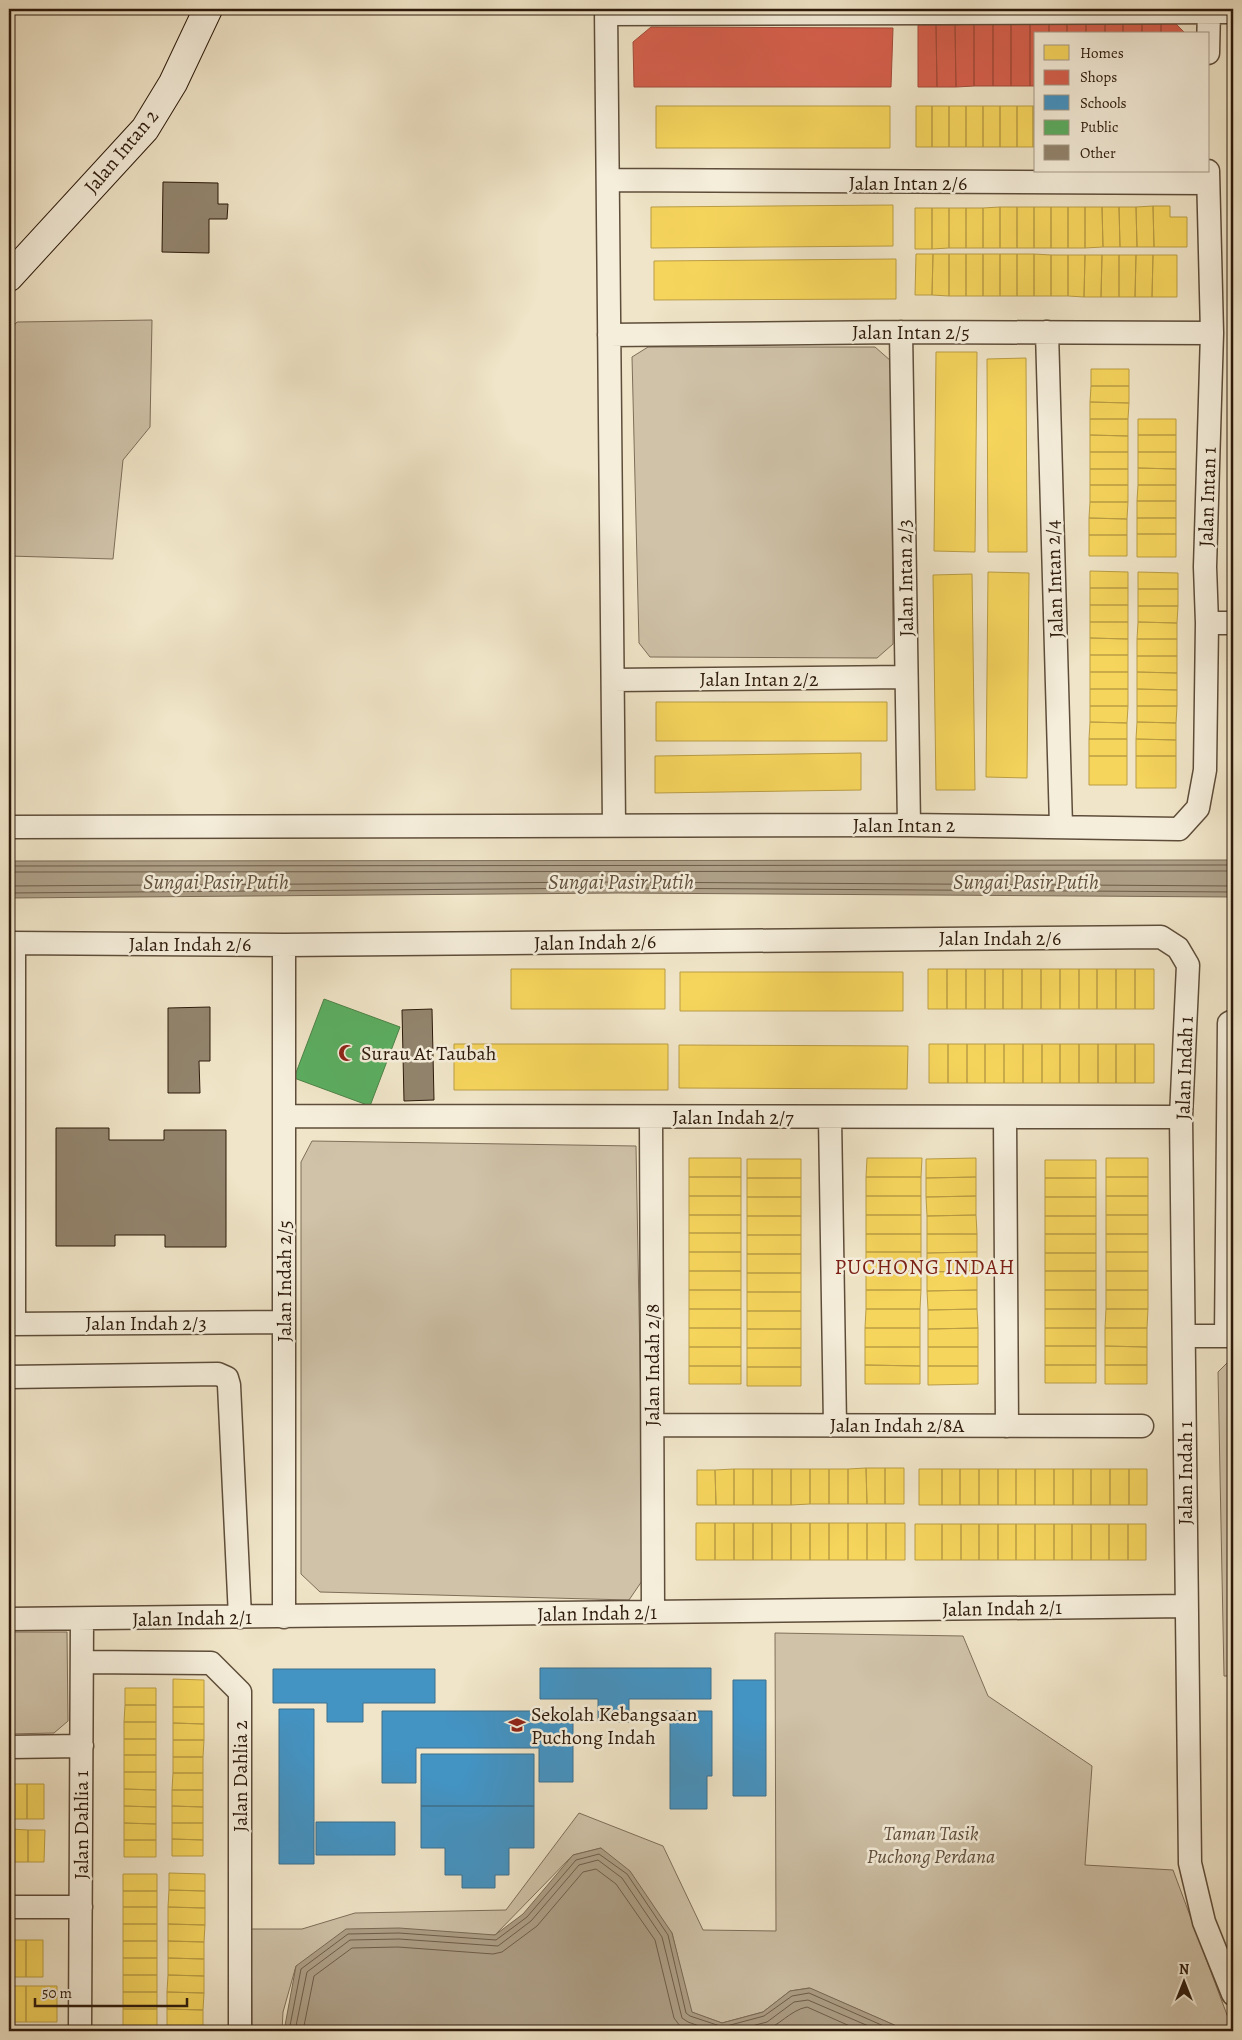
<svg xmlns="http://www.w3.org/2000/svg" width="1242" height="2040" font-family="Alegreya,serif">
<rect width="100%" height="100%" fill="#f0e5c8"/>
<filter id="stains"><feTurbulence type="fractalNoise" baseFrequency=".004" numOctaves="4"/><feColorMatrix values="0 0 0 0 .2 0 0 0 0 .09 0 0 0 0 .02 0 0 0 .5 -.17"/></filter>
<radialGradient id="worn" r=".72"><stop offset=".6" stop-color="#630" stop-opacity="0"/><stop offset="1" stop-color="#630" stop-opacity=".3"/></radialGradient>
<path fill="#cfc2a8" stroke="#7e6e5a" d="M152,320l-2,107 -27,33 -10,99 -104,-3v-225l8,-9z
M648,347h227l16,14 2,283 -16,14 -227,-1 -11,-14 -7,-286z
M312,1141l324,5 8,432 -15,22 -309,-8 -19,-18v-412z
M1233,1357v319h-9l-6,-304z
M9,1632h58l1,89 -14,12 -45,1z
M775,1633l188,3 25,60 104,70 -7,99 88,5 60,161h-325l-99,-43 -19,3 -27,21 -41,11 -31,-11 -19,-79 -71,-85 -28,7 -78,80 -199,31 -13,46 -1,19h-30l-1,-102h51l53,-16 151,-3 73,-97 84,33 40,84 73,1z"/>
<path fill="#aea088" stroke="#7a6a56" d="M1233,860v37l-615,-4 -609,5v-37z
M601,1848l29,23 42,62 20,79 30,11 41,-11 27,-21 20,-3 98,43h-624l12,-65 50,-37 53,-1 96,7 28,-21 50,-59z"/>
<path fill="#f6d55c" stroke="#ba9d44" d="M656,106h234v42h-234z
M916,106h16v41h-16z
M932,106h17v41h-17z
M949,106h17v41h-17z
M966,106h17v41h-17z
M983,106h17v41h-17z
M1000,106h17v41h-17z
M1017,106h16v41h-16z
M1033,106h3v41h-3z
M893,205v41l-242,2v-41z
M1153,206h17v11h17v30h-33z
M1153,206l1,41h-17l-1,-40z
M1000,207v41h-17v-40z
M1000,207h17v41h-17z
M1017,207h17v41h-17z
M1034,207h17v41h-17z
M1051,207h17v41h-17z
M1068,207h17v41h-17z
M1085,207h17l1,40 -18,1z
M1102,207h17l1,40h-17z
M1119,207h17l1,40h-17z
M915,208h17v41h-17z
M932,208h17v40l-17,1z
M949,208h17v40h-17z
M966,208h17v40h-17z
M916,254h17l-1,41h-17z
M933,254h16v42l-17,-1z
M949,254h17v42h-17z
M966,254h17v42h-17z
M983,254h17v42h-17z
M1000,254h17v42h-17z
M1017,254h17v42h-17z
M1034,254l17,1v41h-17z
M1051,255h17v41h-17z
M1068,255h17l-1,42 -16,-1z
M1085,255h17l-1,42h-17z
M1102,255h17v42h-18z
M1119,255h17l-1,42h-16z
M1136,255h17l-1,42h-17z
M1153,255h24v42h-25z
M896,259v40l-242,1v-39z
M936,352h41l-2,200 -41,-1z
M1026,358l1,194h-39l-1,-193z
M1091,369h38v17h-38z
M1091,386h38v17l-39,-1z
M1090,402l39,1 -1,16h-38z
M1090,419h38v17l-38,-1z
M1138,419h38v16h-38z
M1090,435l38,1v16h-38z
M1138,435h38v17h-38z
M1090,452h38v17h-38z
M1138,452h38v17l-38,-1z
M1138,468l38,1v16h-38z
M1090,469h38v16h-38z
M1090,485h38v17h-38z
M1138,485h38v16h-39z
M1137,501h39v17h-39z
M1090,502h38l-1,17 -38,-1z
M1089,518l38,1v16h-38z
M1137,518h39v16h-39z
M1137,534h39v23h-39z
M1089,535h38v21h-38z
M1090,571l38,1v16h-38z
M988,572l41,1 -2,205 -41,-1z
M1138,572l40,1v16h-40z
M972,574l3,216h-39l-3,-215z
M1090,588h38v17h-38z
M1138,589h40v17h-40z
M1090,605h38v17h-38z
M1138,606h40l-1,17 -39,-1z
M1090,622h38v17l-38,-1z
M1138,622l39,1v16h-40z
M1090,638l38,1v16h-38z
M1137,639h40v17h-40z
M1090,655h38v17h-38z
M1137,656h40v17l-40,-1z
M1090,672h38v17h-38z
M1137,672l40,1v17l-40,-1z
M1090,689h38v17h-38z
M1137,689l40,1v16h-40z
M656,702h231v39h-231z
M1090,706h38l-1,17 -37,-1z
M1137,706h40l-1,17 -39,-1z
M1090,722l37,1v16h-38z
M1137,722l39,1v17l-40,-1z
M1089,739h38v17h-38z
M1136,739l40,1v16h-40z
M861,753v37l-206,3v-37z
M1089,756h38v29h-38z
M1136,756h40v32h-40z
M511,969h154v40h-154z
M928,969h19v40h-19z
M947,969h19v40h-19z
M966,969h19v40h-19z
M985,969h18v40h-18z
M1003,969h19v40h-19z
M1022,969h19v40h-19z
M1041,969h19v40h-19z
M1060,969h19v40h-19z
M1079,969h18v40h-18z
M1097,969h19v40h-19z
M1116,969h19v40h-19z
M1135,969h19v40h-19z
M680,972h223v39h-223z
M454,1044h214v46h-214z
M929,1044h19v39h-19z
M948,1044h19v39h-19z
M967,1044h18v39h-18z
M985,1044h19v39h-19z
M1004,1044h19v39h-19z
M1023,1044h19v39h-19z
M1042,1044h18v39h-18z
M1060,1044h19v39h-19z
M1079,1044h19v39h-19z
M1098,1044h18v39h-18z
M1116,1044h19v39h-19z
M1135,1044h19v39h-19z
M679,1045l229,1 -1,43 -228,-1z
M689,1158h52v19h-52z
M867,1158h55l-1,19h-55z
M976,1158v19l-50,1v-19z
M1106,1158h42v19h-42z
M747,1159h54v19h-54z
M1045,1160h51v18h-51z
M689,1177h52v19h-52z
M866,1177h55v19h-55z
M976,1177v19l-50,1v-19z
M1106,1177h42v19h-42z
M747,1178h54v19h-54z
M1045,1178h51v19h-51z
M689,1196h52v19h-52z
M866,1196h55v19h-55z
M976,1196v19l-49,1 -1,-19z
M1106,1196h42v19h-42z
M747,1197h54v19h-54z
M1045,1197h51v19h-51z
M689,1215h52v18h-52z
M866,1215h55v19h-55z
M976,1215l1,19h-50v-18z
M1106,1215h42v19h-42z
M747,1216h54v19h-54z
M1045,1216h51v18h-51z
M689,1233h52v19h-52z
M866,1234h55v18h-55z
M927,1234h50v18l-50,1z
M1045,1234h51v19h-51z
M1106,1234h42v18h-42z
M747,1235h54v19h-54z
M689,1252h52v19h-52z
M866,1252h55v19h-55z
M977,1252v19l-50,1v-19z
M1106,1252h42v19h-42z
M1045,1253h51v18h-51z
M747,1254h54v19h-54z
M689,1271h52v19h-52z
M866,1271h55v19h-55z
M977,1271v19l-50,1v-19z
M1045,1271h51v19h-51z
M1106,1271h42v19h-42z
M747,1273h54v19h-54z
M689,1290h52v19h-52z
M866,1290h55l-1,19h-54z
M977,1290v19l-49,1 -1,-19z
M1045,1290h51v19h-51z
M1106,1290h42v19h-42z
M747,1292h54v19h-54z
M689,1309h52v19h-52z
M866,1309h54v19h-55z
M977,1309l1,19 -50,1v-19z
M1045,1309h51v19h-51z
M1106,1309h42l-1,19h-42z
M747,1311h54v18h-54z
M689,1328h52v19h-52z
M865,1328h55v19h-55z
M978,1328v19h-50v-18z
M1045,1328h51v18h-51z
M1105,1328h42v19l-42,-1z
M747,1329h54v19h-54z
M1045,1346h51v19h-51z
M1105,1346l42,1v18h-42z
M689,1347h52v19h-52z
M865,1347h55v19l-55,-1z
M928,1347h50v19h-50z
M747,1348h54v19h-54z
M865,1365l55,1v18h-55z
M1045,1365h51v18h-51z
M1105,1365h42v19h-42z
M689,1366h52v18h-52z
M928,1366h50v18l-50,1z
M747,1367h54v19h-54z
M866,1468l1,36h-19v-35z
M866,1468h19v36h-18z
M885,1468h19v36h-19z
M734,1469v36h-18l-1,-35z
M734,1469h19v36h-19z
M753,1469h19v36h-19z
M772,1469h19v36h-19z
M791,1469h19v35l-19,1z
M810,1469h19v35h-19z
M829,1469h19v35h-19z
M919,1469h23v36h-23z
M942,1469h18v36h-18z
M960,1469h19v36h-19z
M979,1469h19v36h-19z
M998,1469h18v36h-18z
M1016,1469h19v36h-19z
M1035,1469h19v36h-19z
M1054,1469h19v36h-19z
M1073,1469h18v36h-18z
M1091,1469h19v36h-19z
M1110,1469h19v36h-19z
M1129,1469h18v36h-18z
M697,1470h18l1,35h-19z
M696,1523h19v37h-19z
M715,1523h19v37h-19z
M734,1523h19v37h-19z
M753,1523h19v37h-19z
M772,1523h19v37h-19z
M791,1523h19v37h-19z
M810,1523h19v37h-19z
M829,1523h19v37h-19z
M848,1523h19v37h-19z
M867,1523h19v37h-19z
M886,1523h19v37h-19z
M915,1524h27v36h-27z
M942,1524h19v36h-19z
M961,1524h18v36h-18z
M979,1524h19v36h-19z
M998,1524h18v36h-18z
M1016,1524h19v36h-19z
M1035,1524h19v36h-19z
M1054,1524h18v36h-18z
M1072,1524h19v36h-19z
M1091,1524h18v36h-18z
M1109,1524h19v36h-19z
M1128,1524h18v36h-18z
M173,1679l31,1v27h-31z
M125,1688h31v17h-31z
M125,1705h31v17h-32z
M173,1707h31v17l-31,-1z
M124,1722h32v17h-32z
M173,1723l31,1v16h-31z
M124,1739h32v16h-32z
M173,1740h31l-1,17h-30z
M124,1755h32v17h-32z
M173,1757h30v16h-30z
M124,1772h32v18l-32,-1z
M173,1773h30v17h-31z
M9,1784h1v35h-1z
M10,1784h17v35h-17z
M27,1784h17v35h-17z
M124,1789l32,1v17l-32,-1z
M172,1790h31v17l-31,-1z
M124,1806l32,1v17l-32,-1z
M172,1806l31,1v16h-31z
M124,1823l32,1v16h-32z
M172,1823h31v17l-31,-1z
M9,1829h2l-1,33h-1z
M11,1829l17,1v32h-18z
M28,1830h17l-1,32h-16z
M172,1839l31,1v16h-31z
M124,1840h32v17h-32z
M169,1873l36,1v17l-36,-1z
M123,1874h34v17h-34z
M169,1890l36,1v17l-37,-1z
M123,1891h34v16h-34z
M123,1907h34v17h-34z
M168,1907l37,1v17l-37,-1z
M123,1924h34v17h-34z
M168,1924l37,1 -1,17 -36,-1z
M9,1940h17v37h-17z
M26,1940h17v37h-17z
M123,1941h34v17h-34z
M168,1941l36,1v17l-36,-1z
M123,1958h34v17h-34z
M168,1958l36,1v17l-36,-1z
M123,1975h34v17h-34z
M168,1975l36,1v17l-37,-1z
M10,1986h16v36h-16z
M26,1986h31v36h-31z
M123,1992h34v17h-34z
M167,1992l37,1 -1,17 -36,-1z
M123,2009h34v17h-34z
M167,2009l36,1v17l-36,-1z
M123,2026h34v5h-34z
M167,2026l36,1v4h-36z"/>
<path fill="#d6604d" stroke="#a34b39" d="M1175,23l11,11h-25v-10z
M974,24v62l-18,1 -1,-62z
M974,24h19v62h-19z
M993,24h18v62h-18z
M1011,24h19v62h-19z
M1030,24h19v10h-13v52h-6z
M1049,24h18v10h-18z
M1067,24h19v10h-19z
M1086,24h19v10h-19z
M1105,24h18v10h-18z
M1123,24h19v10h-19z
M1142,24h19v10h-19z
M918,25h18l1,62h-19z
M936,25h19l1,62h-19z
M651,27l242,1 -2,59h-257l-1,-45z"/>
<path fill="#4393c3" stroke="#3c6f8c" d="M540,1668h171v31h-82v23h-31v-23h-58z
M273,1669h162v34h-72v19h-36v-19h-54z
M733,1680h33v116h-33z
M279,1709h35v155h-35z
M382,1711h191v71h-34v-34h-123v35h-34z
M670,1711h42v65h-5v33h-37z
M421,1754h113v52h-113z
M421,1806h113v42h-25v27h-14v13h-33v-13h-17v-27h-24z
M316,1822h79v33h-79z"/>
<path fill="#5aae61" stroke="#4c8247" d="M324,999l76,28 -30,79 -76,-28z"/>
<g fill="none" stroke-linecap="round" stroke-linejoin="round">
<path stroke="#6e5d4a" stroke-width="1" d="M9,866l1224,-1
M9,872l1224,-1
M9,886l609,-4 615,4
M9,893l609,-5 615,4
M289,2031l12,-62 47,-35 51,-1 97,7 31,-23 49,-57 23,-6 28,20 41,61 18,78 4,3 33,11 41,-11 28,-20 17,-3 86,38
M295,2031l12,-59 43,-32 49,-1 99,7 33,-25 48,-56 19,-5 24,18 40,59 20,81 6,4 25,9
M303,2031l11,-55 38,-28 46,-1 95,7 9,-2 35,-26 46,-54 13,-3 20,15 39,56 19,78 6,8 10,5
M733,2031l34,-9 27,-20 14,-2 72,31
M762,2031c17,-4 28,-21 45,-24l54,24"/>
</g>
<path fill="#92846d" stroke="#2d1a0b" d="M163,182l55,1v21h10l-1,15h-18v34l-47,-1z
M210,1007v54h-11l1,32h-32v-85z
M432,1009l2,91 -30,1 -2,-91z
M56,1128h53v12h55v-10h62v117h-61v-12h-50v11h-59z"/>
<g fill="none" stroke-linecap="round" stroke-linejoin="round">
<g stroke="#5e4d3a" stroke-width="25">
<path id="street" d="M606,9l8,816
M606,14l627,-2
M1208,53l1,-44
M608,180l600,3
M901,332l8,493
M1047,332l14,494
M609,335l292,-3 311,1
M1207,623h26
M613,680l293,-3
M9,827l900,-2 270,4 19,-21 7,-38 2,-147 -2,-56 7,-234 -4,-162
M9,943l275,2 877,-8 17,11 10,17 -7,152 9,746 14,59 29,72
M14,943v381
M284,945v672
M284,1116l897,1
M651,1117l2,495
M830,1117l5,308
M1005,1117l2,309
M9,1324l275,-2
M1184,1336h49
M1226,1336l3,-313 4,-2
M9,1377l209,-3 9,4 2,7 11,232
M653,1425l489,1
M9,1619l1177,-13
M82,1662l129,1 29,29v339
M9,1747l73,-1
M9,1907h72
M80,2031l2,-412"/>
</g>
<g stroke="#2d1a0b" stroke-width="30">
<path id="secondary" d="M9,277l136,-148 28,-46 35,-74"/>
</g>
<use href="#street" stroke="#f5eedb" stroke-width="22"/>
<use href="#secondary" stroke="#f5eedb" stroke-width="28"/>
</g>
<defs>
<g id="mosque-bare" transform="scale(1.35)"><path d="M3.5-4.9A6 6 0 1 0 3.5 4.9A5 5 0 1 1 3.5-4.9Z" fill="#8f2418" stroke="#f5eedb" stroke-width="2.5" paint-order="stroke"/></g>
<g id="school-bare" transform="scale(1.35)"><path d="M0-5L7-2L0 1L-7-2ZM-4 1L0 2.5L4 1V4Q0 6-4 4Z" fill="#8f2418" stroke="#f5eedb" stroke-width="2.5" paint-order="stroke"/></g>
</defs>
<g fill-rule="evenodd">
<use href="#mosque-bare" x="347" y="1053"/>
<use href="#school-bare" x="517" y="1725"/>
</g>
<g text-anchor="middle" stroke-width="5" stroke-linejoin="round" paint-order="stroke">
<g font-size="20" fill="#2d1a0b" stroke="#f5eedb">
<text transform="translate(121 151) rotate(-50)" y="7">Jalan Intan 2</text>
<text x="908" y="190">Jalan Intan 2/6</text>
<text x="911" y="339">Jalan Intan 2/5</text>
<text transform="translate(1207 497) rotate(-88)" y="7">Jalan Intan 1</text>
<text transform="translate(905 578) rotate(-91)" y="7">Jalan Intan 2/3</text>
<text transform="translate(1054 579) rotate(-92)" y="7">Jalan Intan 2/4</text>
<text x="759" y="686">Jalan Intan 2/2</text>
<text x="904" y="832">Jalan Intan 2</text>
<text x="1000" y="945">Jalan Indah 2/6</text>
<text transform="translate(595 942) rotate(-1)" y="7">Jalan Indah 2/6</text>
<text x="190" y="951">Jalan Indah 2/6</text>
<text transform="translate(1184 1068) rotate(-88)" y="7">Jalan Indah 1</text>
<text x="733" y="1124">Jalan Indah 2/7</text>
<text transform="translate(284 1281) rotate(-90)" y="7">Jalan Indah 2/5</text>
<text x="146" y="1330">Jalan Indah 2/3</text>
<text transform="translate(652 1365) rotate(-90)" y="7">Jalan Indah 2/8</text>
<text x="897" y="1432">Jalan Indah 2/8A</text>
<text transform="translate(1185 1473) rotate(-90)" y="7">Jalan Indah 1</text>
<text transform="translate(1002 1608) rotate(-1)" y="7">Jalan Indah 2/1</text>
<text transform="translate(597 1613) rotate(-1)" y="7">Jalan Indah 2/1</text>
<text transform="translate(192 1618) rotate(-1)" y="7">Jalan Indah 2/1</text>
<text transform="translate(240 1776) rotate(-90)" y="7">Jalan Dahlia 2</text>
<text transform="translate(81 1825) rotate(-90)" y="7">Jalan Dahlia 1</text>
</g>
<g font-size="20" fill="#2d1a0b" stroke="#f5eedb" text-anchor="start">
<text x="361" y="1060">Surau At Taubah</text>
<text x="531" y="1721">Sekolah Kebangsaan<tspan x="531" dy="23">Puchong Indah</tspan></text>
</g>
<g font-size="20" font-style="italic" fill="#5e4c3a" stroke="#f5eedb">
<text x="931" y="1840">Taman Tasik<tspan x="931" dy="23">Puchong Perdana</tspan></text>
</g>
<g font-size="21" font-style="italic" fill="#61503d" stroke="#f5eedb">
<text x="216" y="889">Sungai Pasir Putih</text>
<text x="621" y="889">Sungai Pasir Putih</text>
<text x="1026" y="889">Sungai Pasir Putih</text>
</g>
<g font-size="21" letter-spacing="1" fill="#7a1f14" stroke="#f5eedb">
<text x="925" y="1274">PUCHONG INDAH</text>
</g>
</g>
<rect width="1242" height="2040" fill="none" stroke="#f0e5c8" stroke-width="30"/>
<rect x="10" y="10" width="1222" height="2020" fill="none" stroke="#2d1a0b" stroke-width="2.5"/>
<rect x="15" y="15" width="1212" height="2010" fill="none" stroke="#2d1a0b"/>
<rect x="1034" y="32" width="175" height="140" fill="#f5eedb" stroke="#a59988"/>
<rect x="1044" y="45" width="25" height="15" fill="#f6d55c" stroke="#a59988"/>
<text x="1080" y="58" font-size="15" fill="#2d1a0b">Homes</text>
<rect x="1044" y="70" width="25" height="15" fill="#d6604d" stroke="#a59988"/>
<text x="1080" y="82" font-size="15" fill="#2d1a0b">Shops</text>
<rect x="1044" y="95" width="25" height="15" fill="#4393c3" stroke="#a59988"/>
<text x="1080" y="108" font-size="15" fill="#2d1a0b">Schools</text>
<rect x="1044" y="120" width="25" height="15" fill="#5aae61" stroke="#a59988"/>
<text x="1080" y="132" font-size="15" fill="#2d1a0b">Public</text>
<rect x="1044" y="145" width="25" height="15" fill="#92846d" stroke="#a59988"/>
<text x="1080" y="158" font-size="15" fill="#2d1a0b">Other</text>
<g transform="translate(1184 1982)" stroke="#f5eedb" stroke-width="4" paint-order="stroke">
<path d="M0-4L9 19L0 12L-9 19Z" fill="#2d1a0b"/>
<text y="-8" font-size="14" font-weight="bold" text-anchor="middle" fill="#2d1a0b">N</text>
</g>
<path d="M35 1998v8h152v-8" fill="none" stroke="#2d1a0b" stroke-width="2.5"/>
<text x="42" y="1998" font-size="15" fill="#2d1a0b" stroke="#f5eedb" stroke-width="4" paint-order="stroke">50 m</text>
<rect width="100%" height="100%" filter="url(#stains)"/>
<rect width="100%" height="100%" fill="url(#worn)"/>
</svg>
